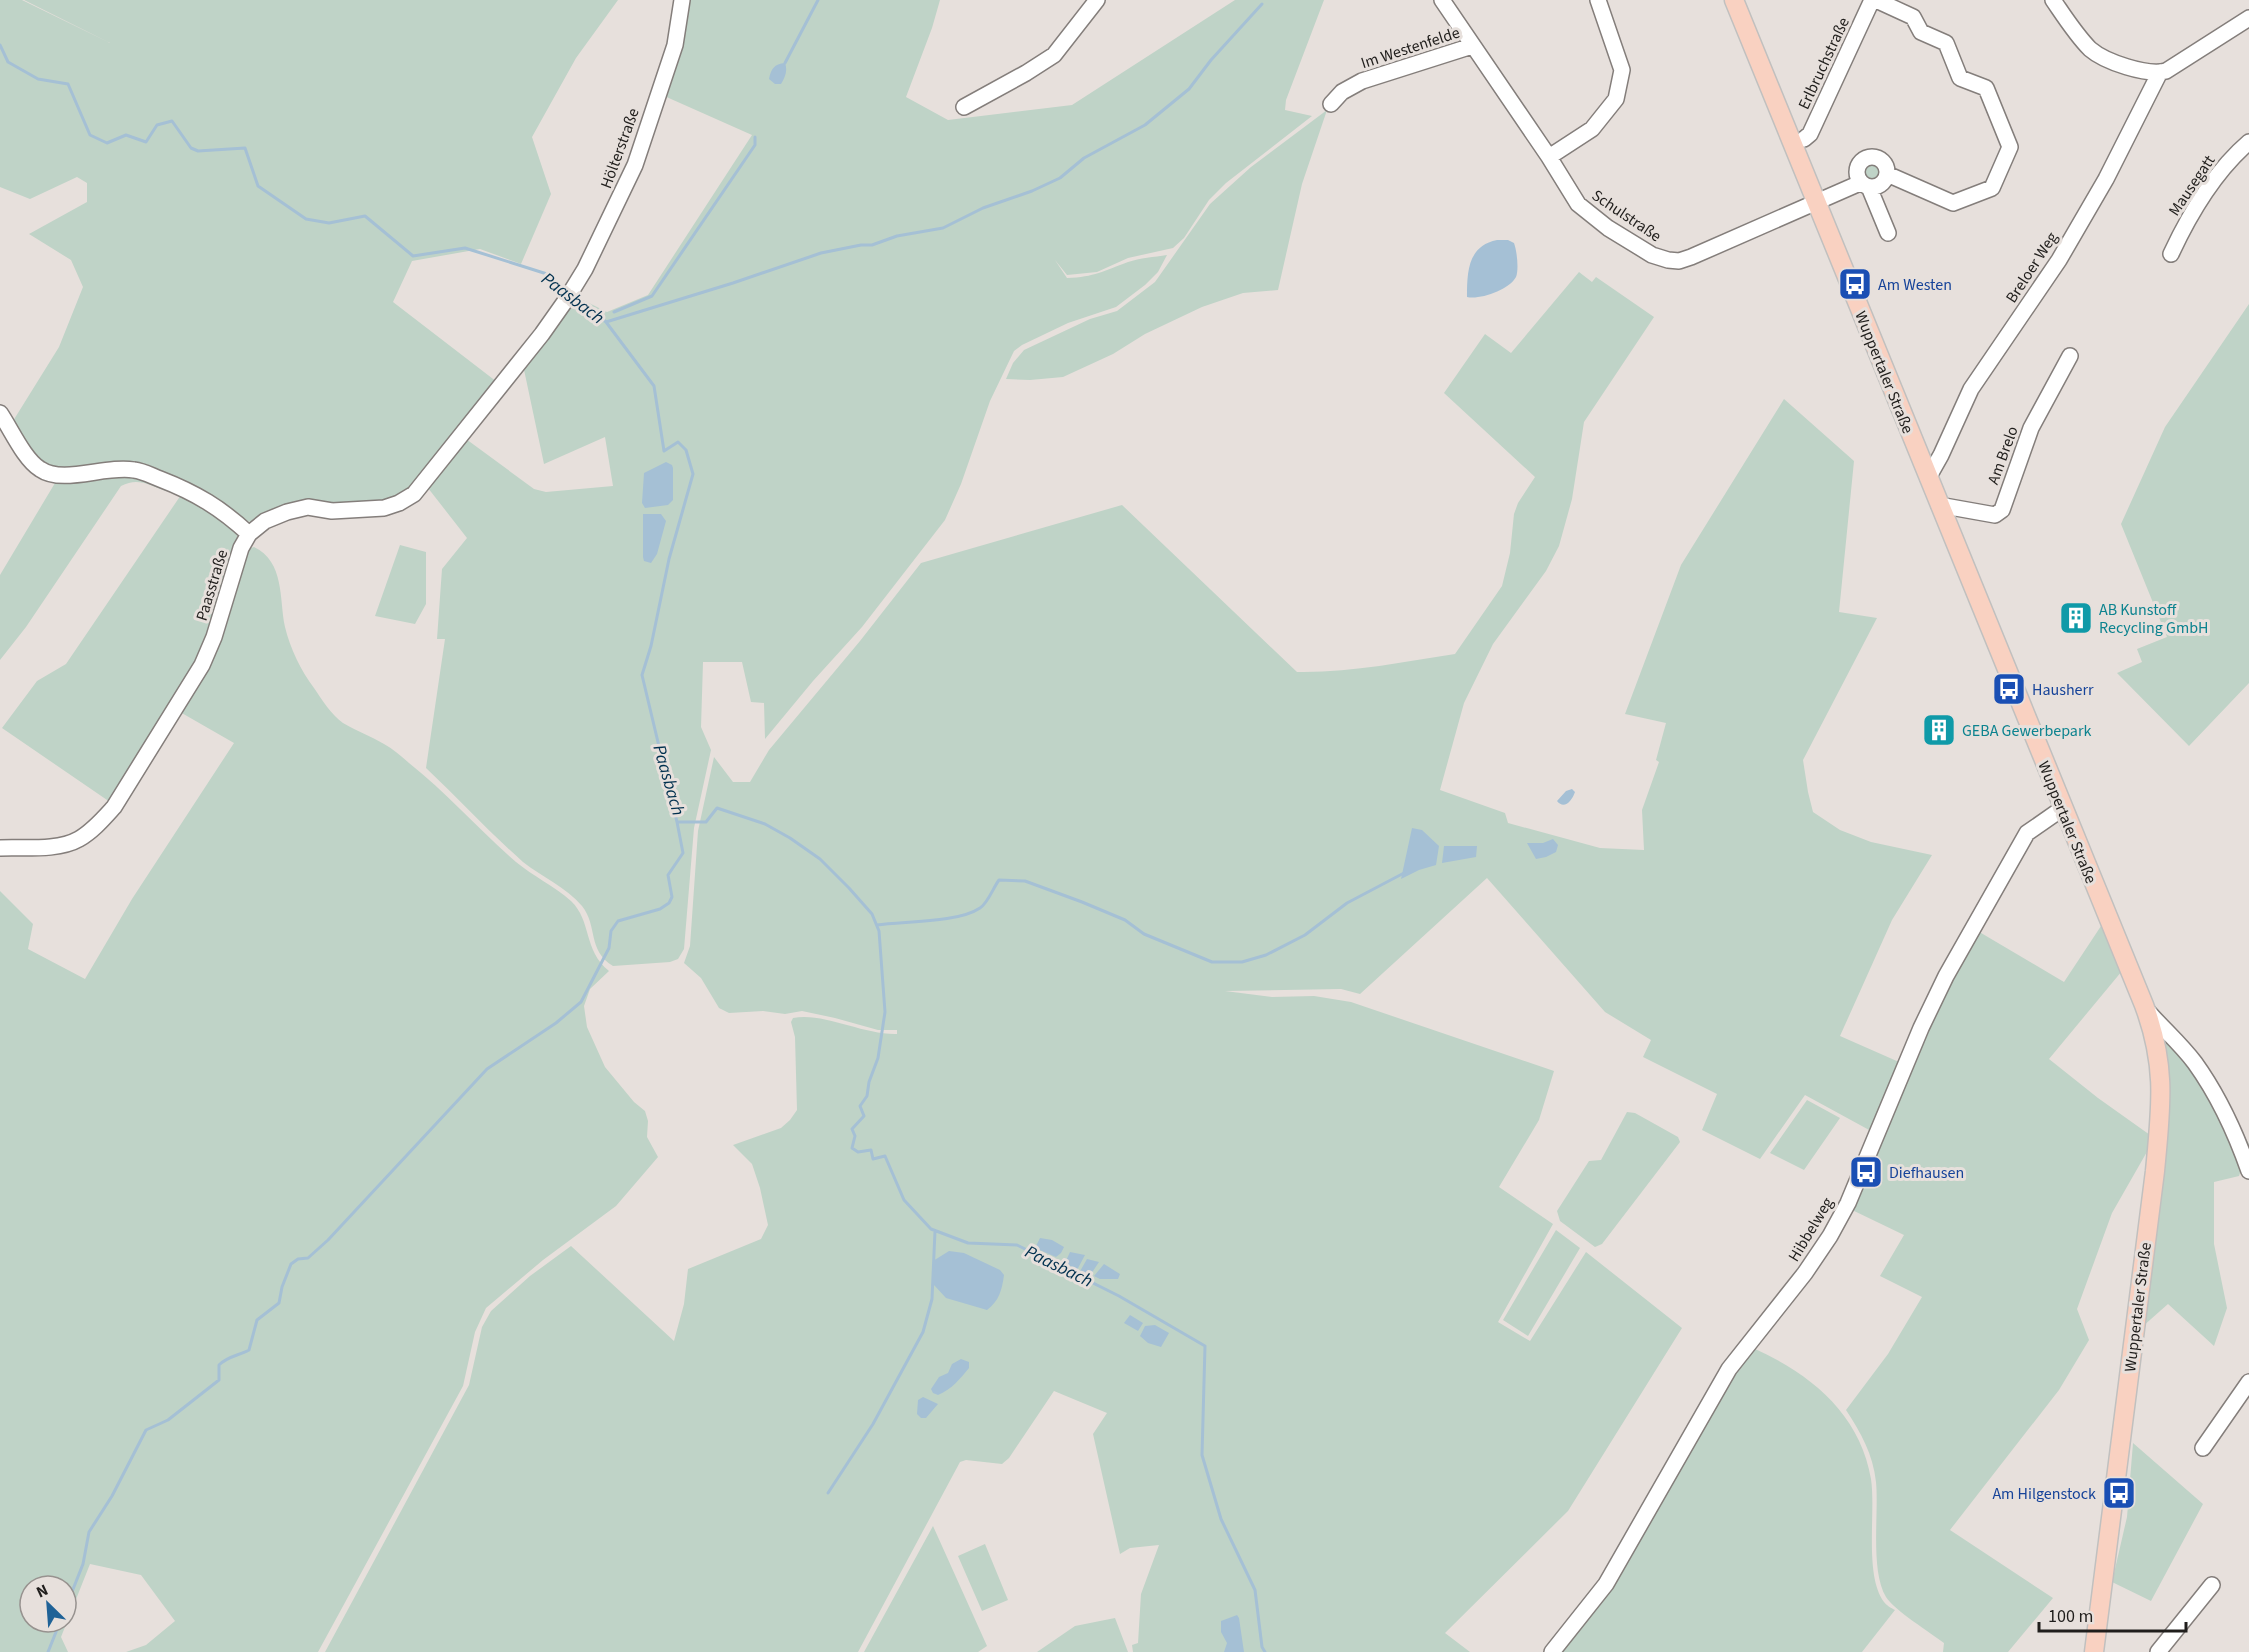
<svg xmlns="http://www.w3.org/2000/svg" width="2249" height="1652" font-family="'Source Sans 3',sans-serif">
<rect width="100%" height="100%" fill="#e7e0dc"/>
<path fill="#bfd3c7" fill-rule="evenodd" d="M0,0h22l88,43 -86,-43h594l-42,58 -44,79 19,57 -30,70 -41,-15 -68,12 -19,41 104,80 -86,109 -14,9 -34,7 -117,15 -103,-57 -82,8 -21,-9 -27,-43 46,-74 24,-60 -12,-27 -42,-26 58,-32v-19l-10,-6 -47,22 -30,-12z
M685,0h255l-8,28 -26,69 42,23 124,-15 163,-105h89l-38,100 -1,10 27,6 -86,67 -17,17 -25,38 -11,10 -45,10 -31,14 -30,3 -12,-15 12,18c28,-1 36,-7 61,-16 12,-4 26,-5 39,-7l-9,17 -13,13 -29,22 -48,16 -46,22 -8,6 -24,50 -29,83 -16,36 -83,107 -49,54 -48,58 -1,-36 -13,-1 -9,-40h-39l-2,65 10,23 -17,78 -10,121 -6,10 -8,3 -57,4c-26,-16 -15,-40 -31,-60 -16,-19 -40,-29 -59,-44 -34,-30 -64,-63 -97,-94l19,-129h-8l5,-70 25,-31 -39,-50 38,-49 68,50 12,3 67,-6 -8,-49 -61,27 -21,-99 52,-69 32,16 41,-17 104,-160 -90,-40z
M1327,110l-25,74 -24,106 -35,3 -41,14 -57,27 -32,20 -50,23 -33,3 -24,-1 7,-16 11,-13 66,-31 27,-8 38,-29 55,-78 41,-37z
M1862 171a9 9 0 1 1 18 0a9 9 0 1 1-18 0Z
M1579,272l13,10 4,-5 58,40 -70,105 -12,77 -13,47 -13,25 -53,73 -29,59 -24,87 65,23 3,10 92,25 44,2 -2,-40 17,-48 -3,-2 10,-37 -41,-9 56,-149 103,-166 70,62 -15,151 38,6 -74,142 5,32 5,20 27,18 31,12 61,13 -40,65 -52,116 59,26 -28,69 -66,-36 -45,64 -58,-29 15,-36 -74,-37 8,-17 -46,-28 -118,-134 -127,116 -19,-5 -116,2 47,6 42,-1 37,6 203,69 -15,49 -40,67 54,37 -55,98 32,19 56,-89 96,76 -114,183 -123,122 25,19h-337l-1,-7 6,-2 3,-49 18,-49 -29,3 -10,6 -27,-120 14,-21 -53,-22 -45,67 -7,6 -36,-4 -6,2 -102,190h-533l144,-267 13,-58 9,-16 39,-35 41,-30 103,95 10,-37 4,-35 73,-30 7,-14 -8,-37 -8,-24 -19,-19 48,-17 9,-8 7,-10 -2,-73 -4,-15 2,-4c31,-6 70,17 104,16v-4h-19l-43,-12 -33,-7 -17,3 -22,-3 -34,2 -10,-5 -18,-30 -17,-15 6,-17 8,-115 16,-74 19,25h17l19,-32 91,-109 61,-78 201,-58 175,167c53,1 105,-10 158,-18l47,-68 8,-33 4,-39 4,-11 17,-26 -91,-84 41,-59 26,19z
M2249,304v379l-60,63 -72,-73 25,-11 -5,-13 30,-12 -46,-113 44,-97z
M123,473l50,15 -7,3c-17,-6 -28,-14 -45,-5l-95,141 -26,33v-85l55,-92 25,-1z
M183,492l52,38 3,8 -1,10 -19,62 -23,55 -85,137 -108,-74 35,-47 29,-17z
M400,545l26,7v52l-11,20 -40,-8z
M254,547c31,15 25,52 31,80 5,21 16,44 29,61 8,12 17,26 29,35 13,8 28,13 41,21 9,5 17,12 25,19 38,30 70,67 107,99 17,14 38,24 55,39 21,20 12,49 38,70l-19,18 -6,17 3,21 18,40 29,35 11,9 3,10 -1,16 11,20 -42,49 -73,54 -57,48 -11,24 -12,54 -145,266h-192l20,-7 29,-24 -34,-46 -51,-11 -29,73 7,15h-68v-761l33,33 -5,25 57,30 47,-80 102,-156 -54,-31 66,-162zM30,1586h36v36h-36z
M2103,923l19,48 -73,88 49,39 52,37 -2,15 -36,63 -35,96 12,31 -30,50 -109,140 103,68 -45,54h-65l1,-9c-13,-10 -50,-33 -58,-46 -16,-27 -7,-83 -10,-115 -3,-28 -15,-49 -30,-72l42,-56 34,-57 -42,-21 24,-41 -54,-26 72,-170 54,-109 88,52z
M2165,1034l58,67 26,43 -10,32 -25,6v62l13,64 -13,38 -46,-42 -26,23 28,-217z
M1807,1100l33,18 -36,52 -34,-17z
M1627,1112l8,1 43,24 2,5 -78,102 -7,3 -35,-26 -3,-10 32,-50 12,-1z
M1556,1230l24,18 -52,88 -25,-16z
M1753,1348c58,26 107,66 118,131 5,33 -7,96 13,123 2,3 7,6 11,8l-33,42h-305l169,-268z
M2133,1443l70,61 -52,97 -39,-19 15,-65z
M933,1526l54,120 -9,6h-114z
M985,1544l23,56 -26,11 -24,-55z
M1115,1618l13,34h-91l38,-26z"/>
<path fill="#a5c0d5" d="M785,63c3,8 0,14 -4,21h-6l-6,-5c2,-10 5,-15 16,-16z
M1497,240h11l6,3c3,8 5,27 2,34 -7,13 -36,23 -49,20 0,-26 1,-51 30,-57z
M666,462l6,3 1,3v32l-5,5 -23,3 -3,-5 2,-30z
M643,514h18l5,7 -9,33 -6,9 -7,-2 -1,-4z
M1572,789l3,3c-3,9 -11,18 -18,9l9,-10z
M1412,828l10,2 17,16 -3,19 -17,5 -18,9z
M1553,839l5,6 -2,7 -10,5 -10,2 -9,-16h16z
M1444,846h33l-1,11 -34,6z
M1040,1238l12,2 12,7 -3,6 -5,4 -21,-9z
M949,1251l15,2 36,17 4,5c-2,15 -5,26 -17,35l-41,-12 -12,-13 -1,-24z
M1070,1252l15,3 -8,15 -12,-7z
M1087,1259l12,3 -8,12 -8,1 -4,-2z
M1104,1264l16,10 -2,5h-18l-6,-3z
M1130,1315l13,8 -5,8 -14,-8z
M1155,1325l14,8 -8,14 -13,-4 -8,-7 5,-10z
M961,1359l8,3v6c-8,10 -18,22 -31,27l-5,-2 -2,-4 8,-12 9,-4 4,-9z
M923,1397l15,7 -12,14h-5l-4,-4 1,-14z
M1237,1615l2,3 5,34h-20l3,-9 -6,-11v-11z"/>
<g fill="none" stroke-linecap="round" stroke-linejoin="round">
<path stroke="#a5c0d5" stroke-width="3" d="M0,45l8,17 30,17 30,5 22,51 17,8 19,-8 20,7 11,-17 15,-4 19,27 7,3 47,-3 13,38 48,33 23,4 36,-7 48,40 52,-8 82,26 18,15
M785,63l33,-63
M573,295l33,27 48,64 10,65 14,-9 8,8 7,24 -24,85 -18,87 -9,29 35,147h29l11,-14 48,16 25,14 30,21 29,29 23,26 7,17 6,81 -7,46 -9,24 -2,14 -7,10 4,10 -12,13 3,7 -3,12 6,4 13,-2 2,9 12,-3 19,44 27,29 37,14 49,2 102,51 86,50 -3,109 19,64 34,71 7,57 3,5
M614,312l38,-16 103,-151v-8
M606,322l127,-39 88,-30 40,-8h11l25,-9 46,-8 40,-20 49,-17 28,-13 24,-20 61,-33 44,-36 22,-29 51,-56
M877,925c27,-4 81,-2 103,-17 8,-5 13,-20 19,-28l26,1 57,21 43,18 19,14 68,28h30l24,-7 39,-20 42,-32 57,-30
M828,1493l45,-69 50,-92 9,-33 3,-68
M66,1607l17,-43 6,-32 23,-36 34,-66 22,-10 51,-40v-15c9,-9 19,-9 30,-15l8,-30 22,-17 3,-16 9,-23 7,-5 10,-1 20,-18 159,-171 69,-46 25,-21 28,-54 2,-17 7,-10 42,-12 9,-6 3,-6 -4,-22 15,-22 -6,-31
M48,1652l12,-30"/>
<g stroke="#847e7b" stroke-width="18">
<path id="minor" d="M1442,0l107,157 29,47 30,24 44,27 16,5 11,1 12,-4 169,-74
M1876,0l37,17 8,15 25,11 14,35 26,10 24,59 -18,41 -39,15 -66,-29
M2053,0c11,16 23,35 37,49 15,13 57,27 76,22l83,-53
M1331,104l11,-12 20,-11 110,-35
M964,107l62,-34 28,-18 43,-55
M1804,139l6,-5 62,-134
M1857 172a15 15 0 1 1 30 0a15 15 0 1 1-30 0Z
M1549,157l43,-28 24,-30 6,-29 -24,-70
M1869,187l19,46
M2171,254c19,-41 43,-82 78,-112
M0,413c11,16 24,46 40,56 23,16 65,-4 94,1 9,1 18,6 26,9 36,14 61,29 89,55
M1928,478l13,-23 30,-66 88,-129 47,-81 54,-107
M1939,505l56,10 7,-5 29,-82 39,-72
M0,848c24,-1 58,3 79,-9 14,-8 25,-21 35,-32l88,-142 12,-28 27,-89 8,-14 16,-13 22,-9 21,-5 24,4 52,-3 15,-5 15,-9 128,-160 24,-34 19,-31 50,-104 40,-120 7,-45
M2145,1008c16,19 35,35 50,55 23,32 41,71 54,108
M2203,1448l46,-66
M1552,1652l54,-68 123,-215 76,-96 25,-37 18,-33 73,-175 25,-52 81,-143 36,-25
M2158,1652l54,-67"/>
</g>
<g stroke="#c1c0bf" stroke-width="21">
<path id="major" d="M1734,0l410,1005c23,62 17,102 11,166l-61,481"/>
</g>
<use href="#minor" stroke="#fff" stroke-width="15"/>
<use href="#major" stroke="#f9d1c1" stroke-width="18"/>
</g>
<defs>
<g id="bus-square" transform="scale(1.725)"><rect x="-9" y="-9" width="18" height="18" rx="4" fill="#1a4fb4" stroke="#e7e0dc"/><path d="M-5-6H5V4H4V6H2V4H-2V6H-4V4H-5ZM-3.5-4V0h7V-4ZM-3.5 1.2v1.5H-2V1.2ZM2 1.2v1.5H3.5V1.2Z" fill="#fff"/></g>
<g id="building-square" transform="scale(1.725)"><rect x="-9" y="-9" width="18" height="18" rx="4" fill="#0f9aa8" stroke="#e7e0dc"/><path d="M-4-6H4V6H1V3H-1V6H-4ZM-2.5-4.3h1.7v1.8h-1.7ZM.8-4.3h1.7v1.8H.8ZM-2.5-1h1.7V.8h-1.7ZM.8-1h1.7V.8H.8Z" fill="#fff"/></g>
</defs>
<g fill-rule="evenodd">
<use href="#bus-square" x="1855" y="284"/>
<use href="#building-square" x="2076" y="618"/>
<use href="#bus-square" x="2009" y="689"/>
<use href="#building-square" x="1939" y="730"/>
<use href="#bus-square" x="1866" y="1172"/>
<use href="#bus-square" x="2119" y="1493"/>
</g>
<g text-anchor="middle" stroke-width="6" stroke-linejoin="round" paint-order="stroke">
<g font-size="16" fill="#201e1c" stroke="#e7e0dc">
<text transform="translate(1410 47) rotate(-18)" y="6">Im Westenfelde</text>
<text transform="translate(1823 63) rotate(-65)" y="6">Erlbruchstraße</text>
<text transform="translate(619 148) rotate(-70)" y="6">Hölterstraße</text>
<text transform="translate(2191 185) rotate(-56)" y="6">Mausegatt</text>
<text transform="translate(1627 215) rotate(34)" y="6">Schulstraße</text>
<text transform="translate(2031 267) rotate(-57)" y="6">Breloer Weg</text>
<text transform="translate(1885 372) rotate(68)" y="6">Wuppertaler Straße</text>
<text transform="translate(2002 455) rotate(-70)" y="6">Am Brelo</text>
<text transform="translate(211 585) rotate(-73)" y="6">Paasstraße</text>
<text transform="translate(2068 822) rotate(68)" y="6">Wuppertaler Straße</text>
<text transform="translate(1810 1229) rotate(-59)" y="6">Hibbelweg</text>
<text transform="translate(2137 1307) rotate(-83)" y="6">Wuppertaler Straße</text>
</g>
<g font-size="16" fill="#164399" stroke="#e7e0dc" text-anchor="start">
<text x="1878" y="290">Am Westen</text>
<text x="2032" y="695">Hausherr</text>
<text x="1889" y="1178">Diefhausen</text>
<text x="2096" y="1499" text-anchor="end">Am Hilgenstock</text>
</g>
<g font-size="16" fill="#0d838f" stroke="#e7e0dc" text-anchor="start">
<text x="2099" y="615">AB Kunstoff<tspan x="2099" dy="18">Recycling GmbH</tspan></text>
<text x="1962" y="736">GEBA Gewerbepark</text>
</g>
<g font-size="18" font-style="italic" fill="#00304e" stroke="#e7e0dc">
<text transform="translate(573 298) rotate(37)" y="6">Paasbach</text>
<text transform="translate(669 780) rotate(74)" y="6">Paasbach</text>
<text transform="translate(1059 1266) rotate(26)" y="6">Paasbach</text>
</g>
</g>
<g transform="translate(48 1604) rotate(335)"><circle r="28" fill="#e7e0dc" stroke="#97928f" stroke-width="1.5"/>
<path d="M0-4.5L10 22L0 15L-10 22Z" fill="#1f6297"/>
<text y="-9" font-size="16" font-weight="bold" text-anchor="middle" fill="#201e1c">N</text>
</g>
<path d="M2039 1622v9h147v-9" fill="none" stroke="#201e1c" stroke-width="3"/>
<text x="2048" y="1622" font-size="18" fill="#201e1c" stroke="#e7e0dc" stroke-width="4.5" paint-order="stroke">100 m</text>
</svg>
